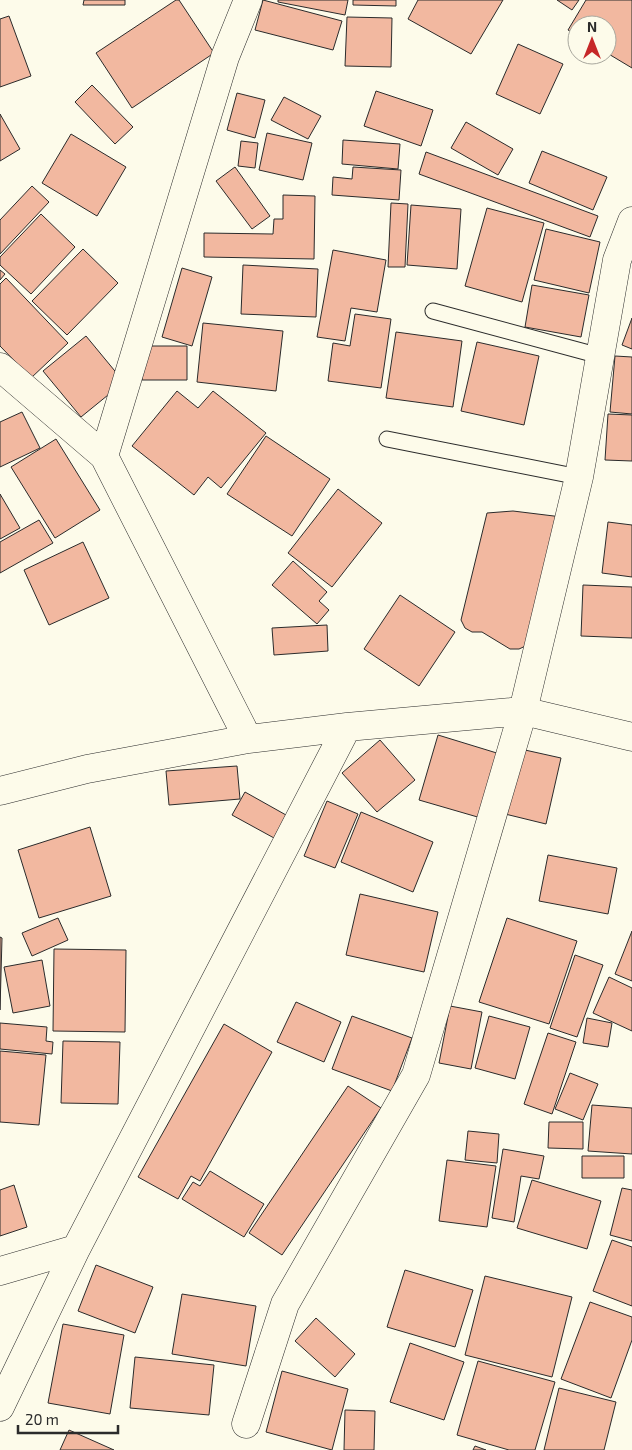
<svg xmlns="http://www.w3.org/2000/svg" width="632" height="1450" font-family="'Exo 2',sans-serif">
<rect width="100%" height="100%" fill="#fdfbea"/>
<path fill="#f2b8a0" stroke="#2b2b2b" d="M84,0h41v5h-42z
M176,0h3l35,53 -82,55 -36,-55z
M263,0l79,21 -9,29 -78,-20z
M278,0h70l-3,15 -67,-13z
M353,0h43v6l-43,-1z
M418,0h85l-32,54 -63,-35z
M557,0h22l-7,10z
M586,0h46v68l-25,-15v-28h-30v10l-9,-5z
M9,16l22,60 -31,11v-68z
M347,17l45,1 -1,49 -46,-1z
M518,44l45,20 -23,50 -44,-20z
M92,85l41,42 -18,17 -40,-42z
M376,91l57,19 -12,36 -57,-20z
M237,93l28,7 -10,38 -28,-8z
M284,97l37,19 -13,23 -37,-19z
M0,114l20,35 -20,12z
M466,122l47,27 -15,26 -47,-27z
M267,133l45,10 -9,37 -44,-10z
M71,134l55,33 -29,49 -55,-33z
M343,140l57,4 -2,25 -56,-5z
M241,141l17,2 -3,25 -17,-2z
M542,151l65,26 -14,33 -64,-27z
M426,152l172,64 -8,21 -171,-63z
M235,167l35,49 -18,13 -36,-48z
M353,167l48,3 -2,30 -67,-5 1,-18 19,2z
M32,186l17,16 -49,52v-34z
M283,195l32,1 -1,63 -110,-2v-24l69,1 1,-15h9z
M391,203l17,1 -3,63h-17z
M411,205l50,4 -4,60 -50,-4z
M487,208l57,15 -22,79 -57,-16z
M41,214l34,33 -44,47 -31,-29v-8z
M546,229l54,13 -11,51 -55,-13z
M83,249l35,34 -51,52 -35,-34z
M333,250l53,10 -9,52 -26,-4 -6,33 -28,-4z
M243,265l75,4 -2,48 -75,-3z
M182,268l30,9 -20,69 -30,-9z
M0,270l5,4 -5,6z
M6,278l62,65 -37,35 -31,-32v-62z
M532,285l57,10 -8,42 -56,-10z
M355,314l36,5 -10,69 -53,-7 5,-38 17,3z
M632,318v31l-10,-4z
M203,323l80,8 -7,60 -79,-9z
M396,332l66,9 -9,66 -67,-9z
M86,336l38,46 -43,35 -38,-46z
M477,342l62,14 -15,69 -63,-14z
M142,346h45v34h-45z
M615,356l17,1v57l-22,-2z
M177,391l21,17 15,-17 53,42 -45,55 -13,-11 -14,18 -62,-49z
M22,412l18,36 -40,19v-45z
M608,414l24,1v46l-27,-1z
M266,436l64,43 -38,57 -65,-42z
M56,439l44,71 -45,28 -44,-71z
M338,489l44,34 -50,64 -44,-34z
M0,494l20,34 -20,11z
M513,511l49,6 -32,127 -11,5h-9l-28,-17h-10l-7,-4 -4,-8 26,-107z
M39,520l14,23 -53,30v-31z
M608,522l24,3v52l-30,-4z
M83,542l26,56 -60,27 -25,-55z
M293,561l34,31 -8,9 10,9 -12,14 -45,-39z
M583,585l49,2v51l-51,-2z
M400,595l55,37 -36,54 -55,-37z
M327,625l1,26 -54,4 -2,-27z
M438,735l62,19 -19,64 -62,-18z
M380,740l35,40 -38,32 -35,-39z
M516,748l45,10 -15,66 -45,-11z
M237,766l3,33 -71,6 -3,-34z
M245,792l41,23 -12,23 -42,-23z
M327,801l31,13 -23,54 -31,-12z
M361,812l72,30 -20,50 -72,-30z
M90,827l21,69 -72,22 -21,-68z
M548,855l69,13 -9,46 -69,-13z
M360,894l78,18 -14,60 -78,-17z
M58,918l10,22 -36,16 -10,-23z
M507,918l70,23 -28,83 -70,-22z
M632,931v50l-17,-7z
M0,937l2,1 -2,72z
M54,949l72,1 -1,82 -72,-1z
M575,955l28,10 -26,72 -27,-9z
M42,960l8,46 -37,7 -9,-46z
M609,977l23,11v43l-39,-18z
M296,1002l45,20 -17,40 -47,-20z
M450,1006l32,6 -11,57 -32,-6z
M352,1016l60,22 -20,53 -60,-22z
M489,1016l41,11 -15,52 -40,-11z
M587,1018l25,5 -4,24 -25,-4z
M0,1023l47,4 -1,14 7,1 -1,12 -52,-5z
M224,1024l48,28 -72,129 -9,-5 -13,23 -40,-22z
M548,1033l28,9 -24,72 -28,-10z
M63,1041l57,1 -2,62 -57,-1z
M0,1051l46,4 -7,70 -39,-3z
M570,1073l28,11 -15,36 -28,-11z
M348,1086l33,22 -99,147 -33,-22z
M592,1105l40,3v46l-44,-3z
M549,1122h34v27l-35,-1z
M468,1131l31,3 -2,29 -32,-3z
M503,1149l41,7 -5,23 -18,-3 -7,46 -22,-4z
M582,1156h42v22h-42z
M447,1160l49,6 -9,61 -48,-6z
M210,1171l54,33 -20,33 -62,-38 11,-17 7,4z
M532,1180l69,21 -14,48 -70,-21z
M14,1185l13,42 -27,9v-46z
M622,1188l10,2v51l-22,-6z
M612,1240l20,7v59l-39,-15z
M96,1265l57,22 -18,46 -57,-22z
M405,1270l68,20 -18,57 -68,-20z
M485,1276l87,21 -20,80 -87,-22z
M182,1294l74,12 -10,60 -74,-12z
M590,1302l42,15v23l-21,58 -50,-19z
M316,1318l39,36 -20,23 -40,-36z
M63,1324l61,11 -14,79 -62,-11z
M410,1343l54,19 -20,58 -54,-18z
M135,1357l79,8 -5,50 -79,-7z
M478,1361l77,21 -20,68h-26l-52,-15z
M282,1371l66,18 -16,61 -66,-18z
M559,1388l57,14 -12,48h-60z
M345,1410l30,1 -1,39h-30z
M69,1430l45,20h-54z
M475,1446l11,4h-13z"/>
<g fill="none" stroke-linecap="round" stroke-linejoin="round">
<g stroke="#2b2b2b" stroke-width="17">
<path id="service" d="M433,311l167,45
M387,439l192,38"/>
</g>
<g stroke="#2b2b2b" stroke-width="29">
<path id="minor" d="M0,367l104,89 144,283
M104,456l121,-399 23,-57
M0,791l87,-22 161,-30 99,-12 176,-16 109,26
M0,1271l76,-22
M0,1407l76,-158 271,-522
M246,1424l39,-120 131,-229 107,-364 56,-234 38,-217 15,-39"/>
</g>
<use href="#service" stroke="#fdfbea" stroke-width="15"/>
<use href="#minor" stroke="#fdfbea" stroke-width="28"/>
</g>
<g transform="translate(592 40)"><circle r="24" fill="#fdfbea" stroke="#a9a89e"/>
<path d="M0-4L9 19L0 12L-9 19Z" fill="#c62828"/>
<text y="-8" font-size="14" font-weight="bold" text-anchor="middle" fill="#2b2b2b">N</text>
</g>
<path d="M18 1425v8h100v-8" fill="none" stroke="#2b2b2b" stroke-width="2.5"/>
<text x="25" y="1425" font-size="15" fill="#2b2b2b" stroke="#fdfbea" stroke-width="4" paint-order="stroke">20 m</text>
</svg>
